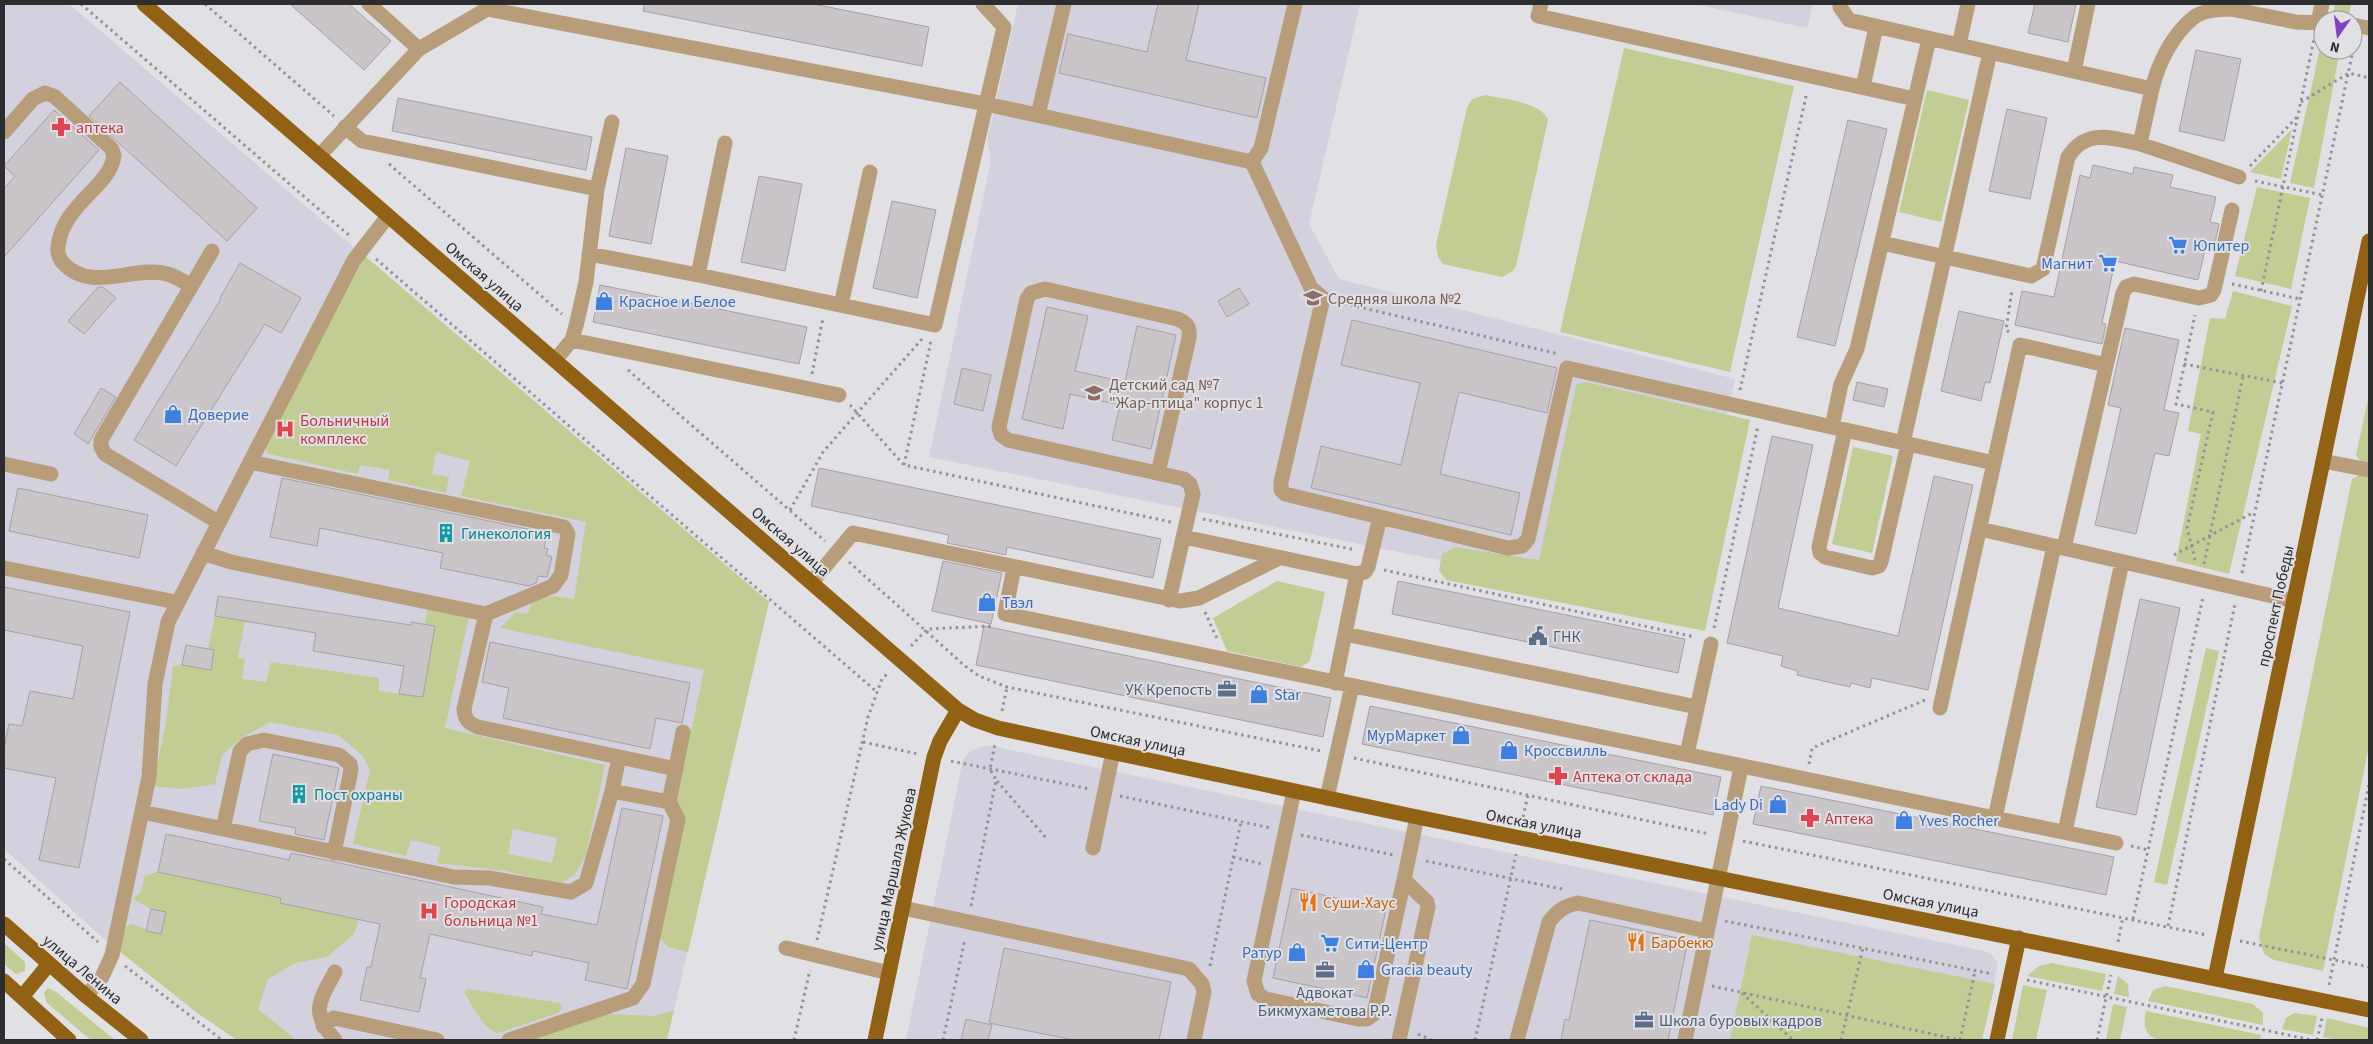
<svg xmlns="http://www.w3.org/2000/svg" width="2373" height="1044" font-family="'Source Sans 3',sans-serif">
<rect width="100%" height="100%" fill="#e1e0e5"/>
<path fill="#d3d1dd" d="M4,4h65l700,598 -102,438h-430l-41,-28 -93,-74 -99,-89z
M1018,4h342l-51,220 30,55 396,100 -54,230 -752,-152 62,-296 -4,-20z
M1694,4h119l-6,24z
M991,746l993,205 7,3 6,8v8l-15,70h-1076l57,-280 5,-7 11,-6z"/>
<path fill="#c1cd93" fill-rule="evenodd" d="M2335,4h16l-2,13 -16,-3z
M2323,35v15h17l-26,138 -24,-5z
M1624,48l170,38 -64,286 -170,-40z
M1927,90l42,10 -28,122 -42,-10z
M1485,95c17,4 57,7 63,25l-32,146 -3,5 -11,6 -59,-13 -5,-7 -2,-12 31,-137 5,-9z
M2292,129l-11,50 -31,-7z
M2257,187l53,11 -19,91 -56,-13z
M365,256l404,346 -81,350 -20,-5 -10,-11 16,-134 13,-69 5,-5 12,-58 -204,-42 16,-16 11,2 7,-15 20,-3 20,3 12,-77 -125,-26 9,-35 -34,-9 -4,22 17,3 -3,16 -58,-13 2,-10 -30,-5 -2,9 -89,-20 -5,-6z
M2233,291l59,15 -63,268 -53,-13 25,-127 -13,-3 22,-113 15,1z
M1586,382l164,38 -45,211 -259,-51 -7,-10 3,-16 13,-7 84,13 37,-175z
M2369,395v68l-9,-2 -4,-6z
M1853,447l40,9 -21,97 -40,-9z
M2359,475l10,2v269l-46,225 -49,-11 -10,-6 -5,-17 93,-458z
M1277,581l48,11 -15,69 -9,6 -74,-16 -14,-33z
M428,608l41,8 -24,112 160,37 -19,90 -12,21 -12,6 -15,-1 -41,-10 -69,-8 4,-16 -30,-7 -5,16 -53,-12 17,-74 -8,-15 -24,-20 -68,-13 -27,15 -21,18 -7,29 -34,5 -28,-3 13,-64 7,-56 9,-1 29,5 3,-20 -6,-1 7,-33 30,5 -7,37 7,1 -3,20 24,3 5,-20 108,16v13l44,6 12,-71 -10,-2zM513,829l44,9 -5,25 -44,-9z
M2206,648l13,3 -52,234 -13,-3z
M158,872l123,26 -1,5 79,17 -5,14 -27,23 -32,6 -27,16 -10,30 38,31h-59l-41,-28 -77,-61 4,-23 8,-4 30,10 5,-22 -15,-3 -18,-10 8,-7 4,-17z
M1752,935l243,49 -13,56h-252z
M4,943l21,19v9l-9,3 -12,-10z
M2052,963l54,11 -4,17 -75,-15 12,-10z
M2118,976l10,8 1,13 -15,-3z
M2023,985l24,5 -11,50h-24z
M2165,986l88,18 10,9v12l-115,-24 5,-11z
M48,988l7,3 60,49h-24l-44,-37 -3,-10z
M469,989l91,14 2,5 -4,5 -60,20c-16,-4 -26,-29 -34,-41z
M2113,1004l14,3 -7,33h-14z
M674,1010l-7,30h-142l79,-26 51,2z
M2146,1011l115,24 -1,5h-100c-16,-3 -17,-15 -14,-29z
M2294,1013l23,3 -4,19 -31,-6 4,-11z
M2327,1018l42,10v12h-31l-15,-3z"/>
<path fill="#c9c5c8" stroke="#a5a0a4" d="M290,4h59l42,37 -27,29z
M644,4h169l116,23 -7,39 -279,-55z
M1158,4h41l-13,56 80,18 -9,40 -198,-45 9,-39 79,18z
M2035,4h41l-8,38 -40,-9z
M2196,50l45,9 -17,82 -45,-10z
M120,82l137,126 -30,33 -138,-125z
M398,98l194,39 -6,33 -194,-39z
M2007,109l40,9 -17,81 -41,-8z
M54,110l45,40 -95,107v-68l11,-13 -11,-10z
M1848,120l39,9 -52,217 -38,-9z
M626,148l42,8 -17,88 -42,-8z
M2093,165l40,9 1,-7 39,8 -3,12 46,10 -6,25 9,2 -5,24 -8,-2 -8,34 -83,-19 -13,62 4,1 -4,20 -87,-19 7,-34 32,6 26,-122 10,3z
M759,176l43,8 -17,87 -44,-9z
M892,201l44,9 -19,88 -44,-10z
M240,263l61,35 -20,35 -16,-9 -89,142 -42,-26 87,-141 -1,-1z
M600,285l207,42 -8,37 -206,-42z
M98,287h5l13,11 -32,36 -16,-13z
M1239,288l10,16 -22,13 -9,-16z
M1047,307l41,9 -13,55 50,11 12,-56 39,9 -25,114 -39,-9 8,-35 -50,-11 -7,35 -41,-10z
M1959,311l45,10 -14,62 -5,-1 -4,19 -40,-10z
M1352,320l205,48 -10,45 -88,-21 -19,82 80,19 -9,42 -200,-47 10,-42 80,19 19,-82 -79,-18z
M2125,328l54,12 -15,70 15,3 -10,43 -14,-3 -19,81 -41,-9 26,-117 -13,-3z
M962,368l29,7 -8,36 -29,-7z
M1857,382l31,7 -4,18 -31,-7z
M101,388l15,9 -28,47 -14,-10z
M1772,436l41,9 -35,163 120,28 36,-160 39,9 -45,205 -56,-12 -2,10 -19,-5 -1,4 -53,-12 1,-4 -17,-5 2,-10 -56,-13z
M819,468l342,71 -8,39 -146,-31 -1,8 -59,-12 2,-8 -138,-29z
M282,478l265,55 -3,15 4,1 -2,6 6,2 -5,20 -9,-1 -2,7 -7,3 -89,-18 3,-15 -123,-25 -3,18 -47,-9z
M18,488l130,27 -9,43 -130,-27z
M943,561l59,12 -11,51 -59,-13z
M1398,581l287,58 -7,34 -286,-59z
M4,587l126,25 -51,256 -40,-8 17,-82 -52,-10v-20l5,-24 13,2 8,-35 43,8 10,-53 -79,-16z
M218,596l193,29v-3l24,4 -12,71 -24,-3 5,-28 -91,-15 3,-18 -101,-17z
M2140,599l40,9 -44,207 -40,-8z
M984,626l347,72 -8,39 -347,-72z
M490,642l200,41 -8,40 -26,-5 -6,31 -147,-31 6,-30 -27,-6z
M186,645l28,5 -3,20 -29,-5z
M1370,706l351,71 -8,38 -351,-71z
M273,754l66,14 -15,72 -29,-6 1,-6 -37,-7z
M1761,786l353,71 -8,38 -353,-71z
M622,808l41,8 -36,173 -42,-9 4,-17 -56,-12 -1,5 -102,-22 -10,44 6,1 -7,33 -59,-12 7,-33h4l9,-43 -100,-21 1,-5 -123,-26 8,-38 123,26 2,-7 30,6 222,48 -2,7 56,11z
M1292,888l94,21 -19,89 -94,-20z
M151,909l15,3 -5,22 -15,-3z
M1590,920l98,20 -20,100h-107l4,-21 4,1z
M1004,948l167,34 -12,58h-85l-85,-17z
M966,1019l26,6 -4,15h-27z"/>
<g fill="none" stroke-linecap="round" stroke-linejoin="round">
<path stroke="#939296" stroke-width="3" stroke-dasharray="2.5 4" stroke-linecap="butt" d="M81,4l270,233
M205,4l129,112
M2301,102l48,-29 20,5
M389,164l173,150
M2250,166l49,-51
M2255,181l68,14
M376,259l501,433
M2232,284l68,15
M2261,291l53,-252
M1338,302l221,52
M2009,332l-3,-2 6,-40
M2184,364l98,19
M628,370l197,171
M812,374l11,-56
M1740,390l67,-298
M850,405l54,60 267,57
M904,465l27,-124
M790,510l33,-58 99,-113
M1203,519l153,31
M2174,555l80,-43
M2195,560l-8,-32 26,-116 -37,-8 19,-89
M849,562l116,104 14,10 28,11 314,64
M2204,564l39,-188
M1384,570l311,67
M2242,573l113,-532
M1205,612l13,29
M1714,628l44,-202
M911,646l16,-17 65,-3
M1002,711l5,-24
M863,742l55,12
M1354,758l355,76
M951,761l139,28
M1809,764l3,-16 113,-48
M997,781l50,58
M1120,796l151,32
M1523,817l5,-22
M1301,835l92,20
M1743,841l464,94
M2131,846l17,4
M1233,857l29,7
M4,859l94,83
M1426,861l136,28
M971,906l25,-126 -6,-11 5,-25
M2133,919l70,-322
M1725,921l268,53
M2168,926l67,-322
M817,940l51,-223 14,-38 7,-7
M2240,941l129,26
M2118,942l5,-25
M125,966l97,74
M1210,966l31,-144
M2027,980l285,60
M2329,985l40,-201
M1712,986l248,54
M1742,993l51,47
M1418,1034l13,6
M794,1040l16,-70
M943,1040l22,-101
M1475,1040l41,-186
M1841,1040l22,-92
M1960,1040l15,-69
M2097,1040l14,-65
M2317,1040l5,-22"/>
<path stroke="#b89d7b" stroke-width="15" d="M369,4l50,45
M1541,4l-3,12 377,83 14,-60
M1840,4v3l9,13 303,69 -12,55 99,33
M2232,4l-1,5 65,13 27,1
M487,9l499,95 266,58
M2318,23l4,-19
M2353,25l16,3
M1959,45l9,-41
M2074,71l14,-67
M1863,87l13,-60
M2152,89c6,-25 20,-54 41,-71 10,-8 26,-9 38,-9
M1038,115l26,-111
M345,127l17,14 235,48
M4,132l29,-33 12,-6 9,3 57,52 3,7c-3,32 -52,49 -56,92 -1,6 2,13 6,17 27,28 66,3 99,9 10,2 19,7 27,13
M319,156l100,-107 68,-40 3,-5
M1252,162l59,126 12,10 -42,184v8l4,4 223,54 14,-2 6,-7 39,-171 427,95
M1252,162l9,-14 34,-144
M1882,243l149,33 12,-7 25,-112c18,-29 45,-19 72,-13
M212,251l-111,189v7l4,7 113,68
M589,254l109,21 237,50 69,-298 -21,-23
M698,275l27,-132
M841,305l29,-133
M572,340l267,55
M555,360l17,-20 4,-14 10,-44 11,-93 15,-67
M1832,427l9,-43 16,-35 58,-250
M1845,430l-26,117 1,6 5,4 47,11 7,-2 2,-4 27,-118
M1903,443l87,-391
M2323,461l46,9
M250,462l314,65 4,7 -7,41 -8,11 -67,28 -22,95c1,11 4,14 14,18l198,42
M4,464l47,10
M1158,473l31,-135c1,-11 -1,-14 -11,-19l-133,-30 -14,4 -4,6 -28,128 2,8 7,5 176,39 6,5 3,10 -24,106
M1980,529l314,72
M1184,537l173,37 -22,109
M2064,548l59,-255 3,-6 8,-3 65,14 12,-3 3,-5 18,-80
M203,553l28,9 255,52
M1014,567l-9,47 1111,229
M4,568l172,34
M1357,574l8,-2 3,-5 12,-50
M812,582l41,-49 327,68 19,-3 80,-40
M1345,634l352,73
M1940,708l80,-363 86,20
M1687,754l24,-110
M619,757l-7,34 57,11
M1294,791l-40,190 4,13 8,5 92,20h9l7,-5 30,-134
M1327,798l25,-112
M142,812l312,65 35,1 82,14 15,-9 26,-92
M1995,818l59,-272
M223,829l17,-78 7,-7 17,-4 75,15 11,9 1,6 -17,83
M2065,832l57,-270
M1093,848l20,-96
M903,908l286,61 13,15 2,8 -10,48
M786,948l103,25
M335,972c-16,30 -25,40 0,68
M86,996l16,-19 10,-22 37,-178 6,-93 13,-62 186,-362 34,-44
M323,1026l11,-8 103,22
M509,1040l124,-42 10,-14 35,-165 -9,-17 14,-70
M1399,1040l29,-133 -1,-5 -23,-22 13,-63
M1517,1040l32,-118c8,-11 15,-16 29,-19l129,28
M1685,1040l56,-273"/>
<path stroke="#926214" stroke-width="15" d="M144,4l814,706 17,10 23,8 419,89 952,193
M4,924l82,72 55,44
M2215,978l154,-737
M4,981l65,59
M22,997l27,-33
M875,1040l59,-283 6,-16 18,-31
M1997,1040l22,-102"/>
</g>
<defs>
<g id="pharmacy-bare" transform="scale(1.5)"><path d="M-2-6h4v4h4v4h-4v4h-4v-4h-4v-4h4Z" fill="#e0444e" stroke="#e1e0e5" stroke-width="2.5" paint-order="stroke"/></g>
<g id="supermarket-bare" transform="scale(1.5)"><path d="M-6-5.5h2.5l.6 2H6L4.5 2H-2.5L-4.4-4H-6ZM-1.5 3.2a1.3 1.3 0 1 0 .1 0ZM3 3.2a1.3 1.3 0 1 0 .1 0Z" fill="#3f7fe0" stroke="#e1e0e5" stroke-width="2.5" paint-order="stroke"/></g>
<g id="school-bare" transform="scale(1.5)"><path d="M0-5L7-2L0 1L-7-2ZM-4 1L0 2.5L4 1V4Q0 6-4 4Z" fill="#8d6e63" stroke="#e1e0e5" stroke-width="2.5" paint-order="stroke"/></g>
<g id="shop-bare" transform="scale(1.5)"><path d="M-5-2.5h2.3a2.7 3.5 0 0 1 5.4 0H5L5.5 6h-11ZM-1.5-2.5h3a1.5 2.3 0 0 0-3 0Z" fill="#3f7fe0" stroke="#e1e0e5" stroke-width="2.5" paint-order="stroke"/></g>
<g id="hospital-bare" transform="scale(1.5)"><path d="M-5-5h3v3.5h4V-5h3V5h-3V1.5h-4V5h-3Z" fill="#e0444e" stroke="#e1e0e5" stroke-width="2.5" paint-order="stroke"/></g>
<g id="building-bare" transform="scale(1.5)"><path d="M-4-6H4V6H1V3H-1V6H-4ZM-2.5-4.3h1.7v1.8h-1.7ZM.8-4.3h1.7v1.8H.8ZM-2.5-1h1.7V.8h-1.7ZM.8-1h1.7V.8H.8Z" fill="#0f9aa8" stroke="#e1e0e5" stroke-width="2.5" paint-order="stroke"/></g>
<g id="civic-bare" transform="scale(1.5)"><path d="M-.6-6.5H3V-4.5H.6V-3L4-1V1h2V6H-6V1h2V-1L-.6-3ZM-1.2 2.5V6h2.4V2.5Z" fill="#5c6f8a" stroke="#e1e0e5" stroke-width="2.5" paint-order="stroke"/></g>
<g id="office-bare" transform="scale(1.5)"><path d="M-6-3h4V-5.5h4V-3h4V5H-6ZM-1-4.5V-3h2v-1.5ZM-6 0V1H6V0Z" fill="#5c6f8a" stroke="#e1e0e5" stroke-width="2.5" paint-order="stroke"/></g>
<g id="restaurant-bare" transform="scale(1.5)"><path d="M-5-6h1v4h1v-4h1v4h1v-4h1v5L-1.5 .5V6h-2V.5L-5-1ZM5-6V6H3V1.5H1.5Q1.5-4 5-6Z" fill="#e8710a" stroke="#e1e0e5" stroke-width="2.5" paint-order="stroke"/></g>
</defs>
<g fill-rule="evenodd">
<use href="#pharmacy-bare" x="61" y="127"/>
<use href="#supermarket-bare" x="2178" y="245"/>
<use href="#supermarket-bare" x="2108" y="263"/>
<use href="#school-bare" x="1313" y="298"/>
<use href="#shop-bare" x="604" y="301"/>
<use href="#school-bare" x="1094" y="393"/>
<use href="#shop-bare" x="173" y="414"/>
<use href="#hospital-bare" x="285" y="429"/>
<use href="#building-bare" x="446" y="533"/>
<use href="#shop-bare" x="987" y="602"/>
<use href="#civic-bare" x="1538" y="636"/>
<use href="#office-bare" x="1227" y="689"/>
<use href="#shop-bare" x="1259" y="694"/>
<use href="#shop-bare" x="1461" y="735"/>
<use href="#shop-bare" x="1509" y="750"/>
<use href="#pharmacy-bare" x="1558" y="776"/>
<use href="#building-bare" x="299" y="794"/>
<use href="#shop-bare" x="1778" y="804"/>
<use href="#pharmacy-bare" x="1810" y="818"/>
<use href="#shop-bare" x="1904" y="820"/>
<use href="#restaurant-bare" x="1308" y="902"/>
<use href="#hospital-bare" x="429" y="911"/>
<use href="#restaurant-bare" x="1636" y="942"/>
<use href="#supermarket-bare" x="1330" y="943"/>
<use href="#shop-bare" x="1297" y="952"/>
<use href="#shop-bare" x="1366" y="969"/>
<use href="#office-bare" x="1325" y="970"/>
<use href="#office-bare" x="1644" y="1020"/>
</g>
<g text-anchor="middle" stroke-width="4" stroke-linejoin="round" paint-order="stroke">
<g font-size="16" fill="#be3a42" stroke="#e1e0e5" text-anchor="start">
<text x="76" y="133">аптека</text>
<text x="300" y="426">Больничный<tspan x="300" dy="18">комплекс</tspan></text>
<text x="1573" y="782">Аптека от склада</text>
<text x="1825" y="824">Аптека</text>
<text x="444" y="908">Городская<tspan x="444" dy="18">больница №1</tspan></text>
</g>
<g font-size="16" fill="#366cbe" stroke="#e1e0e5" text-anchor="start">
<text x="2193" y="251">Юпитер</text>
<text x="2093" y="269" text-anchor="end">Магнит</text>
<text x="619" y="307">Красное и Белое</text>
<text x="188" y="420">Доверие</text>
<text x="1002" y="608">Твэл</text>
<text x="1274" y="700">Star</text>
<text x="1446" y="741" text-anchor="end">МурМаркет</text>
<text x="1524" y="756">Кроссвилль</text>
<text x="1763" y="810" text-anchor="end">Lady Di</text>
<text x="1919" y="826">Yves Rocher</text>
<text x="1345" y="949">Сити-Центр</text>
<text x="1282" y="958" text-anchor="end">Ратур</text>
<text x="1381" y="975">Gracia beauty</text>
</g>
<g font-size="16" fill="#2d2d2f" stroke="#e1e0e5">
<text transform="translate(485 276) rotate(41)" y="6">Омская улица</text>
<text transform="translate(791 541) rotate(41)" y="6">Омская улица</text>
<text transform="translate(2275 606) rotate(-78)" y="6">проспект Победы</text>
<text transform="translate(1138 740) rotate(12)" y="6">Омская улица</text>
<text transform="translate(1534 823) rotate(11)" y="6">Омская улица</text>
<text transform="translate(893 869) rotate(-78)" y="6">улица Маршала Жукова</text>
<text transform="translate(1931 902) rotate(11)" y="6">Омская улица</text>
<text transform="translate(83 969) rotate(40)" y="6">улица Ленина</text>
</g>
<g font-size="16" fill="#785e54" stroke="#e1e0e5" text-anchor="start">
<text x="1328" y="304">Средняя школа №2</text>
<text x="1109" y="390">Детский сад №7<tspan x="1109" dy="18">"Жар-птица" корпус 1</tspan></text>
</g>
<g font-size="16" fill="#0d838f" stroke="#e1e0e5" text-anchor="start">
<text x="461" y="539">Гинекология</text>
<text x="314" y="800">Пост охраны</text>
</g>
<g font-size="16" fill="#4e5e75" stroke="#e1e0e5" text-anchor="start">
<text x="1553" y="642">ГНК</text>
<text x="1212" y="695" text-anchor="end">УК Крепость</text>
<text x="1325" y="998" text-anchor="middle">Адвокат<tspan x="1325" dy="18">Бикмухаметова Р.Р.</tspan></text>
<text x="1659" y="1026">Школа буровых кадров</text>
</g>
<g font-size="16" fill="#c56008" stroke="#e1e0e5" text-anchor="start">
<text x="1323" y="908">Суши-Хаус</text>
<text x="1651" y="948">Барбекю</text>
</g>
</g>
<rect width="2373" height="1044" fill="none" stroke="#2d2d2f" stroke-width="10"/>
<g transform="translate(2338 35) rotate(194)"><circle r="24" fill="#e1e0e5" stroke="#99989c"/>
<path d="M0-4L9 19L0 12L-9 19Z" fill="#8044ba"/>
<text y="-8" font-size="14" font-weight="bold" text-anchor="middle" fill="#2d2d2f">N</text>
</g>
</svg>
